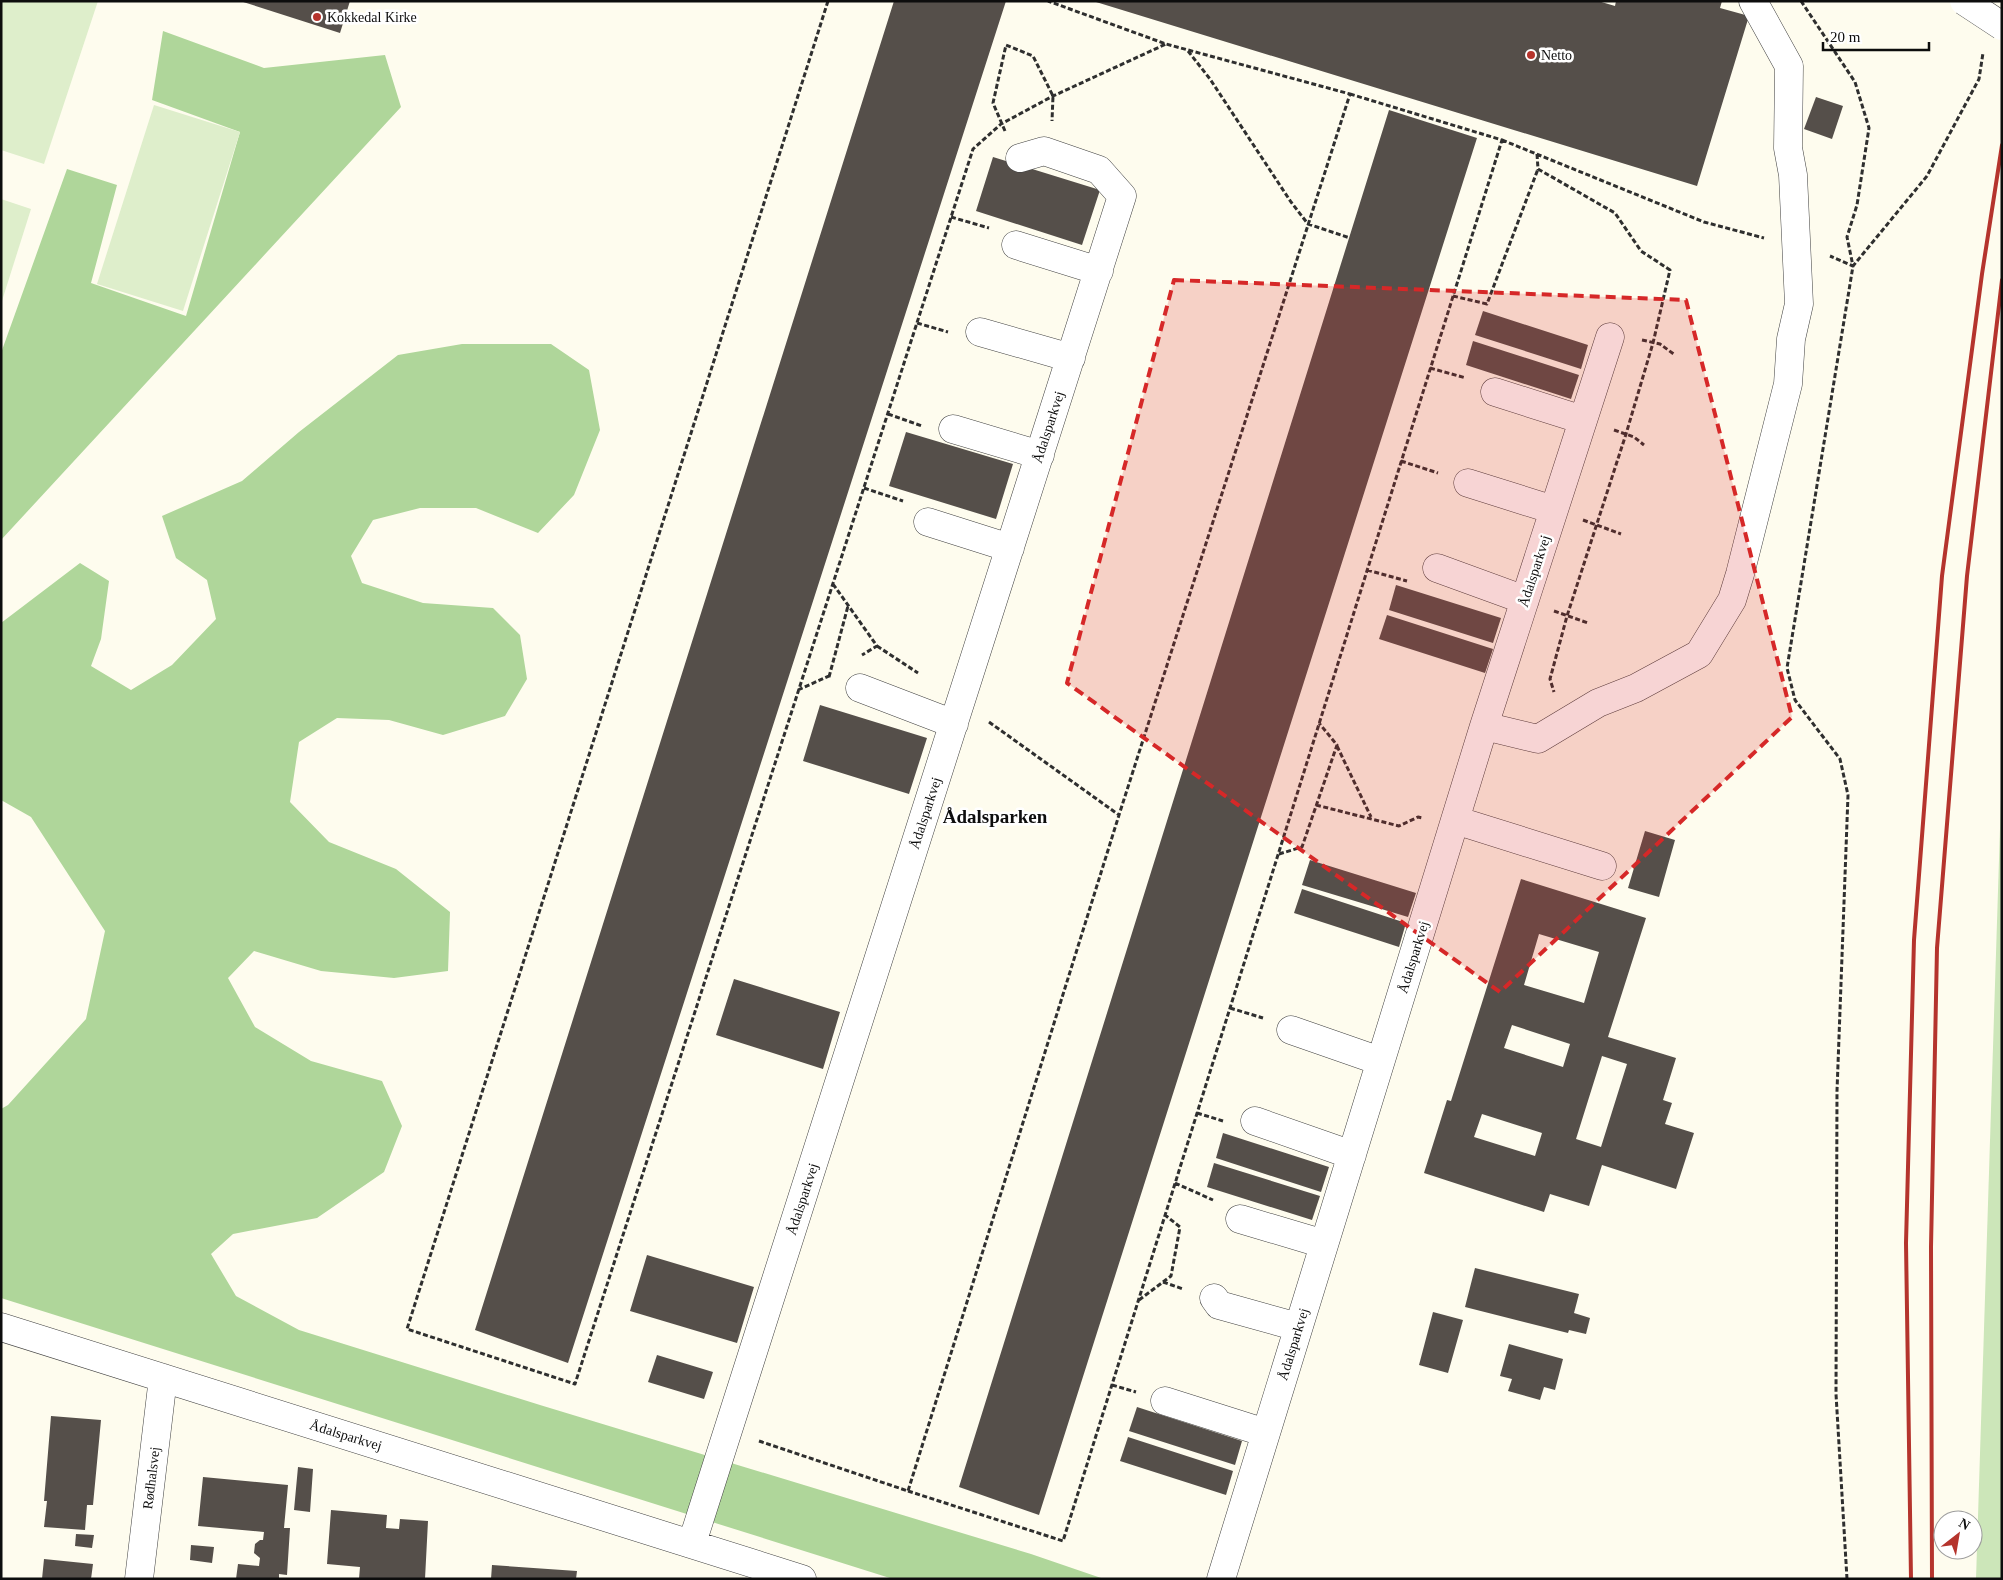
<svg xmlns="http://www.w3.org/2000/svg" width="2003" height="1580" font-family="'Times New Roman',serif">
<rect width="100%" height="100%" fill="#fefcee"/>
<path fill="#cce6b9" d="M2002,792v787h-26l25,-782z"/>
<path fill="#afd69a" d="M163,31l101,37 121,-13 16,52 -400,433v-187l66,-184 50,16 -26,98 95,33 54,-184 -88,-32z
M462,344h89l38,26 11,60 -26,65 -36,38 -62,-25h-56l-47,12 -22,36 11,27 61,20 70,5 27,27 7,44 -22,37 -62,19 -54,-15 -52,-2 -38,24 -9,60 39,40 67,27 54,43 -2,59 -54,7 -73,-7 -67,-20 -26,27 27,49 56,34 71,20 20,45 -18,46 -67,46 -84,16 -22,20 25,42 63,34 241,75 491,149 73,25h-211l-892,-281v-189l7,-4 78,-86 19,-88 -74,-114 -30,-17v-177l79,-60 29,18 -8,58 -10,27 40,24 41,-25 44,-46 -9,-39 -31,-22 -14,-42 80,-35 57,-49 99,-77z"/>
<path fill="#deeecb" d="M1,1h97l-54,163 -43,-14z
M154,105l86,27 -57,179 -86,-27z
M1,199l30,10 -30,95z"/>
<path fill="#554f4a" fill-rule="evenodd" d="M240,1h110l-10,32z
M894,1h112l-438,1362 -93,-33z
M1598,1l17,5 1,-5h106l-2,7 29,8 -52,170 -601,-184z
M1816,97l27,9 -11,33 -28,-10z
M1389,110l88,28 -438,1377 -80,-28z
M993,157l107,33 -18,55 -106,-34z
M1483,311l105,34 -7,24 -106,-34z
M1473,341l106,34 -8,24 -105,-34z
M906,432l107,32 -17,55 -107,-33z
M1396,585l105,33 -8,25 -104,-33z
M1387,615l106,34 -8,24 -106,-34z
M820,705l107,33 -18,56 -106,-33z
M1645,831l30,9 -16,57 -31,-9z
M1310,860l106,33 -8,24 -106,-32z
M1521,879l125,39 -38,119 68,21 -13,42 9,3 -7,21 29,9 -18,56 -74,-24 -13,41 -39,-12 -6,18 -120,-39 23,-73 4,1zM1539,934l60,18 -15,51 -60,-18zM1512,1025l58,19 -7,23 -59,-19zM1602,1056l25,8 -26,83 -25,-8zM1482,1114l60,19 -7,23 -61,-19z
M1302,889l104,34 -7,24 -105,-34z
M734,979l106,33 -17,57 -107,-34z
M1223,1133l106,34 -8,25 -105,-34z
M1214,1163l106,33 -8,24 -105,-33z
M647,1255l107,32 -17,56 -107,-32z
M1475,1268l104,26 -5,19 16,5 -4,16 -17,-4 -1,3 -103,-26z
M1433,1312l30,8 -15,53 -29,-8z
M1509,1344l54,15 -8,31 -11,-3 -4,13 -32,-9 4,-12 -12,-3z
M657,1355l56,17 -9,27 -56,-17z
M1137,1407l105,34 -7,24 -106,-34z
M51,1416l50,4 -8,85h-6l-2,25 -41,-3 3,-26h-3z
M1128,1437l105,34 -7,24 -106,-34z
M298,1467l15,2 -3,43 -16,-2z
M203,1477l85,8 -4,43h6l-3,47 -8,-1v5h-43l2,-15 21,2 1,-8 -6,-5 1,-9 5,-4h3l1,-8 -66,-6z
M331,1510l56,5 -1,13 13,1 1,-10 28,2 -3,58h-66l1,-12 -33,-3z
M76,1534l18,1 -2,13 -17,-2z
M191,1545l23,2 -2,16 -22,-3z
M44,1559l49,5 -2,15h-49z
M492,1565l85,6 -1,8h-85z"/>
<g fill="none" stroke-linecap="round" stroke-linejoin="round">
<g stroke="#404040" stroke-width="29">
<path id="minor" d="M1016,245l83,26
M980,332l91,26
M1495,392l88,28
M953,429l87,26
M1468,483l86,27
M928,522l82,26
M1437,568l88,32
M860,688l94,36
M1484,726l54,13 60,-36 38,-15 63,-34 33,-54 8,-26 48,-190 3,-45 8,-35 -6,-129 -5,-27 1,-82 -36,-65
M1455,820l147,46
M1291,1030l89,31
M1255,1121l97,34
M1240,1219l84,25
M1214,1298l5,7 79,22
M1,1327l801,252
M1165,1401l101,32
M692,1543l430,-1347 -23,-26 -55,-19 -24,7
M139,1579l24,-201
M1221,1579l263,-853 126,-389"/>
</g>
<path stroke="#2f2f2f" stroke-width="3" stroke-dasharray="5 2.5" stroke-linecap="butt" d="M828,1l-421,1328 168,55 398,-1235 28,-25 52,-28 113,-52
M1801,1l54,81 14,46 -12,77 -10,32 6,29 -23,-10
M1188,51l22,28 81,123 17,22 42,14
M1005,131l-12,-28 13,-58 27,11 20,40 -1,25
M1502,140l202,82 60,16
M1537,154l1,15 77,44 26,38 29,19 -17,73 -27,91 -59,182 -17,63 4,13
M951,217l38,11
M1453,296l34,8 51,-135
M917,323l31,9
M1642,340l18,4 15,11
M1430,368l36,10
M888,414l34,12
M1614,430l20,7 10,8
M1401,461l37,12
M864,488l39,13
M1583,520l38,14
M1367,570l40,11
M833,584l44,62 -15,9
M1554,611l34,12
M877,646l41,27
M829,677l19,-71
M798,690l33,-15
M989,722l130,93
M1337,746l34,71
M1316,805l83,21 19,-9 5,1
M1279,854l23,-7 35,-102 -18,-22
M1230,1008l33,10
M1197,1113l26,8
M1175,1183l38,17
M1163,1282l20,7
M1139,1300l32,-24 9,-49 -15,-12
M1112,1385l24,7
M759,1441l149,50 211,-676 231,-721 -184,-50 -118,-43
M908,1491l155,50 439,-1401 -152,-46
M1847,1579l-11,-185 1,-303 11,-296 -8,-36 -45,-59 -8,-32 66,-402 74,-90 52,-97 4,-26"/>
<use href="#minor" stroke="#fff" stroke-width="28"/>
<path stroke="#b5342d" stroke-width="4" d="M1911,1579l-5,-336 8,-303 28,-364 40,-302 20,-129
M1932,1579l-1,-332 6,-299 30,-372 35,-296"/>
<g stroke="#404040" stroke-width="29" stroke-linecap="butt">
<path id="minor-bridge" d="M1964,1l38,25"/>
</g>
<use href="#minor-bridge" stroke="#fff" stroke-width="28"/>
</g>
<path fill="#d62828" fill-opacity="0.2" stroke="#d62828" stroke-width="4" stroke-dasharray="10 6" stroke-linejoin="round" d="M1174,280l512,20 106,417 -292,275 -433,-309z"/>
<g fill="#b5342d" stroke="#fff" stroke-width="2">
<circle cx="317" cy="17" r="5"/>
<circle cx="1531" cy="55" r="5"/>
</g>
<g text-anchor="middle" stroke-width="5" stroke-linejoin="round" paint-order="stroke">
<g font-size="14" fill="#0d0d0d" stroke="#fff" text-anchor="start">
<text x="327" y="22">Kokkedal Kirke</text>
<text x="1541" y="60">Netto</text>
</g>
<g font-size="14" fill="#0d0d0d" stroke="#fff">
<text transform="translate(1048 427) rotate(-72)" y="5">Ådalsparkvej</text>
<text transform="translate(1534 571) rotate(-72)" y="5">Ådalsparkvej</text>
<text transform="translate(925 813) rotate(-72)" y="5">Ådalsparkvej</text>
<text transform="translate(1413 957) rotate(-73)" y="5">Ådalsparkvej</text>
<text transform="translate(802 1199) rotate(-72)" y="5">Ådalsparkvej</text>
<text transform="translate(1293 1344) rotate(-73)" y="5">Ådalsparkvej</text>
<text transform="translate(346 1435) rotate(17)" y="5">Ådalsparkvej</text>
<text transform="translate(151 1478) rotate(-83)" y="5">Rødhalsvej</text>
</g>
<g font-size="19" font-weight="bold" fill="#0d0d0d" stroke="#fff">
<text x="995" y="823">Ådalsparken</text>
</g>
</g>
<rect width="2003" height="1580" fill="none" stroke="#0d0d0d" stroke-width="5"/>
<g transform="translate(1958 1535) rotate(31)"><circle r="24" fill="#ffffff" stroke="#9e9e9e"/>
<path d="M0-4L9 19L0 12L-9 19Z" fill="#b5342d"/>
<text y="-8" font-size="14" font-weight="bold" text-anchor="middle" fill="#0d0d0d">N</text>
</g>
<path d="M1823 42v8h106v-8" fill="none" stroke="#0d0d0d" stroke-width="2.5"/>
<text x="1830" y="42" font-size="15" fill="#0d0d0d" stroke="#ffffff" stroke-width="4" paint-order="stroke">20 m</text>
</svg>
